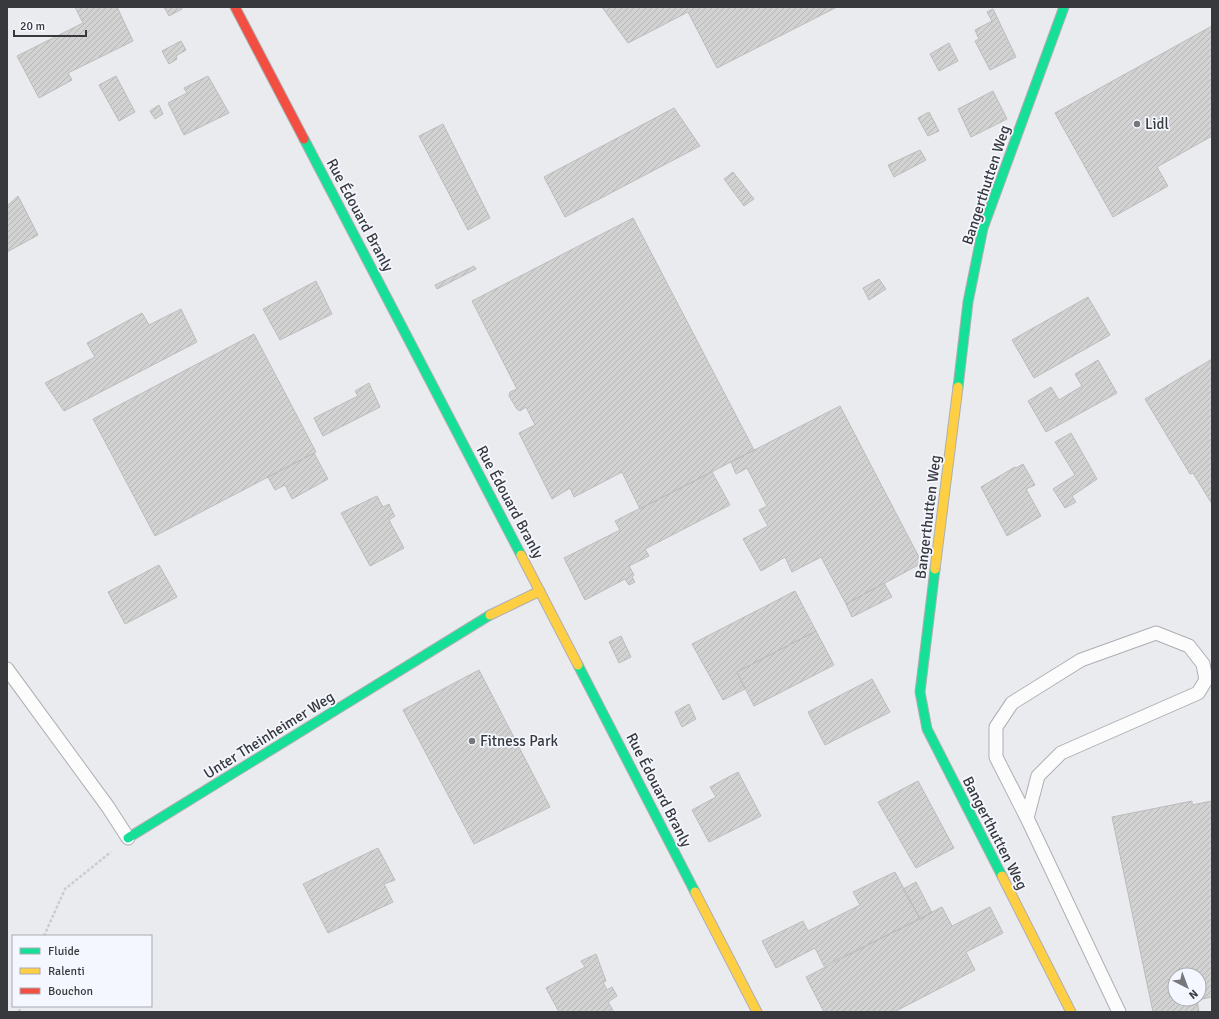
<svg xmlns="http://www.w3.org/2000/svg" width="1219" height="1019" font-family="Signika,sans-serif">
<defs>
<pattern id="building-hatch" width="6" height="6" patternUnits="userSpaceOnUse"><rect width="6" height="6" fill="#d2d2d3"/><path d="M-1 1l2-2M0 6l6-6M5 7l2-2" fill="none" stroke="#b5b5b6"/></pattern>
</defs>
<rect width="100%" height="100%" fill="#eaebef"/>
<path fill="url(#building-hatch)" stroke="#bcbcbc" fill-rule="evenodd" d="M75,7h42l16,34 -65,32 4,7 -33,18 -22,-42 66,-33z
M164,7h17l1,2 -13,7z
M602,7h235l-120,61 -29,-56 -60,31z
M993,9l23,48 -26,13 -15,-29 4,-2 -4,-9 17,-9 -5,-9z
M1212,26v110l-55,31 11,19 -55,31 -58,-104z
M181,41l5,9 -10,6 1,3 -8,5 -7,-13z
M949,43l9,18 -19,10 -9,-17z
M116,76l19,36 -16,9 -20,-36z
M208,76l21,37 -45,22 -16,-32 19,-10 -3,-5z
M993,91l14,28 -36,18 -13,-28z
M159,105l4,9 -8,5 -5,-8z
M674,108l26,38 -135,71 -21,-40z
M929,112l10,19 -11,5 -10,-18z
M443,124l47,94 -22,12 -49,-94z
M920,150l6,10 -32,17 -6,-12z
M733,172l21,27 -10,7 -20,-27z
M18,196l20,39 -31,17v-46z
M633,218l121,232 -114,59 -18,-37 -48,25 -4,-9 -18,11 -33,-66 16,-8 -9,-18 -6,4 -3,-2 -8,-13 1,-4 7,-3 -45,-88z
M474,266l2,3 -39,20 -2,-4z
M879,279l7,10 -17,11 -6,-12z
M316,281l16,33 -52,26 -17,-31z
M1088,297l22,38 -76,43 -22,-38z
M181,309l16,33 -133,69 -19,-28 50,-26 -8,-14 55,-30 7,12z
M254,334l62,118 -161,84 -62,-117z
M1212,359v145l-19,-31 -3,1 -45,-75z
M1098,360l19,33 -71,39 -18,-31 23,-14 8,13 23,-14 -7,-12z
M369,383l11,24 -57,29 -9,-18 44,-22 -3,-5z
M840,406l82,157 -76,41 -25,-47 -29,15 -7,-15 -24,14 -18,-32 25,-13 -9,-16 8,-4 -20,-38 -11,6 -5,-12z
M1071,433l26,46 -25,17 4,6 -11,6 -12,-19 22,-14 -20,-33z
M314,453l14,26 -36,20 -7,-14 -10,5 -7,-13z
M1023,464l12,21 -9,4 15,27 -34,20 -26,-49 34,-20 1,1z
M712,472l18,33 -85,44 4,7 -20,10 5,9 -2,2 3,5 -6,3 -4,-6 -40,21 -21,-42 56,-28 -5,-9z
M377,496l6,11 6,-3 3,7 3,5 -6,4 15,28 -34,18 -29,-53z
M159,565l18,32 -52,27 -17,-32z
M884,583l8,14 -40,20 -6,-13z
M795,591l21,40 -79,41 8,17 -22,11 -31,-56z
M816,631l18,34 -80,41 -17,-34z
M621,636l10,21 -12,6 -10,-21z
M479,670l71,137 -76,37 -71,-134z
M872,679l18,33 -65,33 -17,-33z
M689,704l7,15 -14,8 -7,-15z
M738,772l23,44 -52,26 -17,-32 24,-13 -6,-10z
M918,781l36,67 -38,20 -38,-66z
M1192,801v4l20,-4v196l-15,3 2,12h-46l-41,-195zM1175,975h24v24h-24z
M378,848l17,32 -11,4 9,18 -65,31 -25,-49z
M895,872l25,47 -96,47 -9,-18 -39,20 -14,-27 41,-20 5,10 52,-26 -7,-13z
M916,882l16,31 -12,6 -17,-30z
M942,907l10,19 38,-19 13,26 -37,19 9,18 -81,42h-70l-18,-35z
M596,954l10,27 -3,1 4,8 5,-3 5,9 -9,6 6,10h-55l-13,-24 39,-21 -4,-6z"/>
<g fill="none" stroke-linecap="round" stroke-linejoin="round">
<g stroke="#aeafb2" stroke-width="15">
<path id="lane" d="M7,669l101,138 20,31
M1027,818l11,-42 23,-23 137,-60 8,-13 -3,-16 -14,-18 -33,-13 -75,27 -69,43 -16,24v30l31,61 92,194"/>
</g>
<g stroke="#aeafb2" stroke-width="11">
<path id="fast" d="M304,139l217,416
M958,387l10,-85 15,-74 81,-221
M935,569l-15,123 7,37 75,147
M578,665l117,227
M128,838l362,-223"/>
</g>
<g stroke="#aeafb2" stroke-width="11">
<path id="slow" d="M521,555l57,110
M935,569l23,-182
M490,615l50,-24
M1002,876l69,136
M695,892l62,120"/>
</g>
<g stroke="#aeafb2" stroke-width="11">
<path id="jam" d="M235,7l69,132"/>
</g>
<path stroke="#cbcccd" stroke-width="2.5" stroke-dasharray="3 2" stroke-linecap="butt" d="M44,936l21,-47 46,-37
M19,1012l2,-6"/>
<use href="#lane" stroke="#fcfcfd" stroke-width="13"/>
<use href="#fast" stroke="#16e098" stroke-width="9"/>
<use href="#slow" stroke="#ffcf43" stroke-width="9"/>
<use href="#jam" stroke="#f24e42" stroke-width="9"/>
</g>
<g fill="#76777b" stroke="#f4f7ff" stroke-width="1.5">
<circle cx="1137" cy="124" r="4"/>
<circle cx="472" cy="741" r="4"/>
</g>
<g text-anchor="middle" stroke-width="3.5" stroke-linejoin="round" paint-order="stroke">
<g font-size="15" fill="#38393c" stroke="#f4f7ff" text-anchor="start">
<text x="1145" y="129">Lidl</text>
<text x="480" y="746">Fitness Park</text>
</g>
<g font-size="15" fill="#38393c" stroke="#f4f7ff">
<text transform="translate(986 185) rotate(-72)" y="5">Bangerthutten Weg</text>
<text transform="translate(360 215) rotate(62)" y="5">Rue Édouard Branly</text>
<text transform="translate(510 502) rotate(62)" y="5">Rue Édouard Branly</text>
<text transform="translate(928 517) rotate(-83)" y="5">Bangerthutten Weg</text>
<text transform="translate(269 735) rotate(-32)" y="5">Unter Theinheimer Weg</text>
<text transform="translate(659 790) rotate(63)" y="5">Rue Édouard Branly</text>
<text transform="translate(995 833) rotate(63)" y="5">Bangerthutten Weg</text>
</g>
</g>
<rect width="1219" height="1019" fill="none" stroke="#38393c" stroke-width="16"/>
<rect x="12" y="935" width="140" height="72" fill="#f4f7ff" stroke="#a9abb1"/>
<rect x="20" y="948" width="20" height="6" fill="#16e098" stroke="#a9abb1"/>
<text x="48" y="955" font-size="12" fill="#38393c">Fluide</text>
<rect x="20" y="968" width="20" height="6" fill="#ffcf43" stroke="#a9abb1"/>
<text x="48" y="975" font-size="12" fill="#38393c">Ralenti</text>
<rect x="20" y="988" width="20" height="6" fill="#f24e42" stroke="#a9abb1"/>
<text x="48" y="995" font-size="12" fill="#38393c">Bouchon</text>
<g transform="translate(1187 987) rotate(138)"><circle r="19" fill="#f4f7ff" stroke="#a9abb1"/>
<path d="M0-3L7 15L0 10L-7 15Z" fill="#76777b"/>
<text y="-6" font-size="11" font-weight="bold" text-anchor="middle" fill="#38393c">N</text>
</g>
<path d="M14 30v6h72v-6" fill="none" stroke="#38393c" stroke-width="2"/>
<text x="20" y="30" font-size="12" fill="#38393c" stroke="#f4f7ff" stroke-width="3" paint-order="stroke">20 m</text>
</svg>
